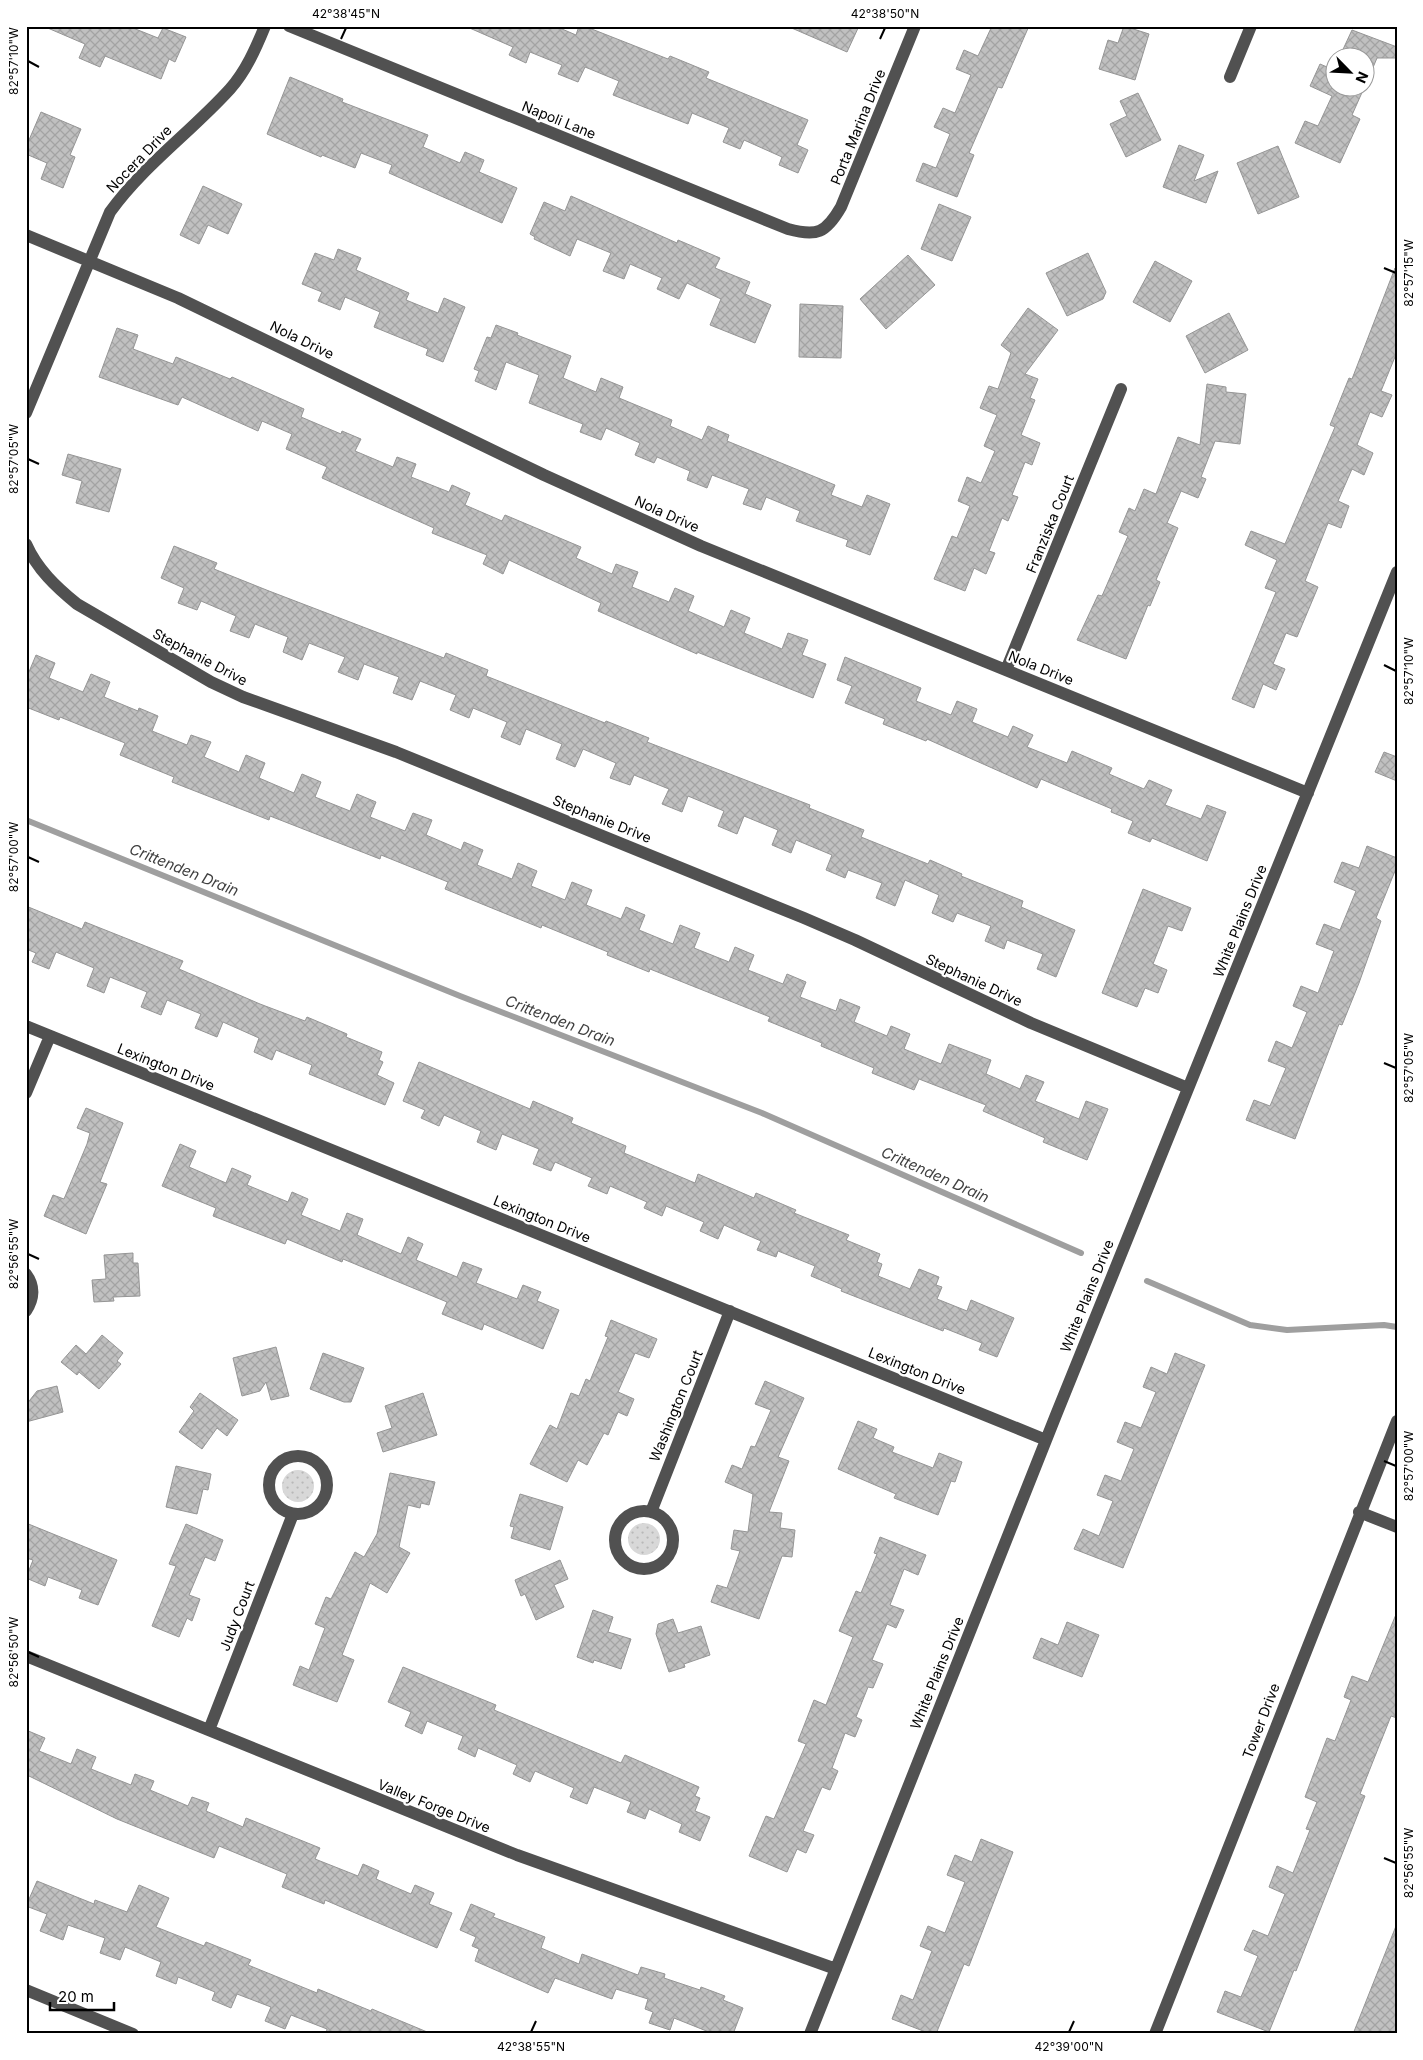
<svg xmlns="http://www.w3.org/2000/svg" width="1423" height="2060" font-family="Inter,sans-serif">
<defs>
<pattern id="grass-dots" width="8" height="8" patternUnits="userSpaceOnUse" patternTransform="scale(1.25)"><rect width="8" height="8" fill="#d8d8d8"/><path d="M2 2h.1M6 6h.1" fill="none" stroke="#b8b8b8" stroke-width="1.8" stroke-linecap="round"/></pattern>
<pattern id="building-cross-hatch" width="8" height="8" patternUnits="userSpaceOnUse" patternTransform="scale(1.25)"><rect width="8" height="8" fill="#c0c0c0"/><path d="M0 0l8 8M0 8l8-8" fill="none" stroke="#a3a3a3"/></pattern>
</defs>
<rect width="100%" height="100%" fill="#fff"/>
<path fill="url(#grass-dots)" d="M282 1486a16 16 0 1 1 32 0a16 16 0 1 1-32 0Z
M628 1539a16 16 0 1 1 32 0a16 16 0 1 1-32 0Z"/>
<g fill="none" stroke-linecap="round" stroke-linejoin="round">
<path stroke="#9f9f9f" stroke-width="6" d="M26,820l434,176 302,117 319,140
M1147,1281l103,44 37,5 97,-5 13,2"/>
</g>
<path fill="url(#building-cross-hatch)" stroke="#959595" d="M43,26h85l30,12 5,-10 23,9 -11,25 -6,-3 -8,20 -56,-23 -5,11 -21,-9 6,-14z
M465,26h90l21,9 3,-9h5l84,33 2,-3 39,16 -3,6 102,42 -11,25 11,5 -10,23 -19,-8 3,-8 -38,-17 -4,9 -17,-7 6,-14 -37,-15 -4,11 -75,-29 6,-14 -34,-14 -7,15 -20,-8 4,-9 -32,-13 -4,11 -17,-8 4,-8z
M787,26h72l-12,26z
M992,26h37l-27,62 -4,-1 -29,66 5,2 -17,42 -41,-16 7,-18 13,5 14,-34 -16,-7 9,-19 12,5 16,-38 -15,-6 8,-19 14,6z
M1124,26l25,8 -14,46 -36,-11 9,-29 10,3z
M1352,30l45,17v11h-20l-11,26v-26h-27z
M1320,64l14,6 2,-4v22h28l-12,27 8,4 -20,44 -45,-20 10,-22 13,5 14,-30 -22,-10z
M290,77l53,22 -1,3 86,33 -5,12 37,16 5,-11 19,8 -5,12 38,16 -15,35 -113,-50 3,-8 -31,-12 -6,15 -33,-13 -1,2 -54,-23z
M1138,93l23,47 -35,17 -16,-33 17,-8 -7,-15z
M41,112l40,17 -11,26 5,2 -12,31 -22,-9 6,-16 -21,-9v-7z
M1179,145l25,10 -10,26 24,-10 -12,32 -43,-16z
M1278,146l21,51 -41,17 -21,-51z
M203,186l39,18 -14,30 -20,-9 -9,19 -19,-9z
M571,196l106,47 1,-3 42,18 -5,10 35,14 -5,12 26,11 -16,38 -45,-18 11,-26 -34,-16 -8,16 -22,-10 5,-11 -32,-14 -6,15 -21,-8 8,-18 -34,-14 -7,17 -36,-17 1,-2 -5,-3 14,-32 21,9z
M939,204l32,13 -19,44 -31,-12z
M338,249l23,9 -5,12 53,23 -3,7 32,13 6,-15 21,9 -22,55 -17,-7 2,-6 -54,-22 6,-15 -35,-15 -5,13 -22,-9 4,-9 -20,-8 13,-31 19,7z
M1088,253l18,39 -3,7 -36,17 -21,-43z
M908,255l27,30 -49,44 -26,-30z
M1155,261l37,20 -22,41 -37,-20z
M1395,268l2,84 -16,39 11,4 -10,22 -12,-5 -13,33 16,8 -9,22 -12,-6 -14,32 11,5 -8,22 -13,-5 -23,58 13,6 -21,50 -11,-4 -13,31 12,5 -9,21 -13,-6 -9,24 -22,-9 44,-107 -11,-4 12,-28 -32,-15 6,-14 34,13 50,-117 -5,-2 19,-47 3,1z
M800,304l43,2 -2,52 -42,-1z
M1028,308l30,22 -33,44 13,5 -8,19 5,2 -14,35 19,8 -8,22 -7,-3 -13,33 6,2 -10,24 -6,-3 -13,33 6,2 -9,21 -12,-6 -9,23 -31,-12 18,-43 5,2 13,-32 -12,-5 9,-24 14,6 14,-32 -11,-5 13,-31 -17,-7 9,-22 9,3 13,-36 -10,-8z
M1229,313l19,37 -43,23 -19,-37z
M496,325l22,8 -1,2 54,21 -8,22 33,14 5,-14 22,9 -4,11 53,22 -2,6 32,14 6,-14 21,9 -2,6 108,44 -4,10 31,12 5,-12 23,9 -20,51 -24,-9 2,-6 -52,-19 4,-10 -34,-14 -5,13 -18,-6 6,-15 -37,-14 -5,13 -20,-8 3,-9 -33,-14 -3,6 -19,-8 5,-12 -34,-15 -5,12 -21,-8 3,-8 -54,-21 10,-28 -33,-13 -10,28 -21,-9 4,-10 -5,-2 13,-32 4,1z
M117,328l21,7 -5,14 40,15 3,-7 54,22 2,-2 72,32 -3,8 40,17 1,-3 19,8 -6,12 38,16 4,-10 19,7 -5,13 38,15 3,-7 18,8 -5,12 37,16 3,-6 76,32 -5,11 36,16 4,-10 22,8 -6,15 37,15 6,-14 19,8 -6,15 36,16 7,-17 19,8 -6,15 38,16 6,-16 20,7 -6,15 24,9 -13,34 -116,-46v2l-99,-43 3,-8 -92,-43 -6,14 -20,-10 4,-9 -55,-22 2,-5 -112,-50 5,-11 -41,-18 6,-15 -30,-13 -4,10 -76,-34 -4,8 -79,-28z
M1207,384l19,3v5l20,2 -6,50 -25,-3 -14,36 5,2 -8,19 -17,-7 -14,32 11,5 -22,52 4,2 -10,24 -2,-1 -22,54 -49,-19 21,-45 4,1 26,-60 -9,-4 10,-24 6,3 9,-22 12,5 22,-57 22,8z
M68,454l53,15 -12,43 -33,-9 6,-22 -20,-6z
M174,546l43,17 -3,6 55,22 175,67 2,-5 42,17 -2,6 119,47 1,-2 43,17 -2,4 163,63 -1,3 55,22 -3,7 67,27 2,-4 32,14 -1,2 62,25 -2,6 54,23 -19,47 -19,-8 6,-15 -36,-14 -3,9 -19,-8 6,-15 -34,-13 -4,9 -21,-9 7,-18 -34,-15 -10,26 -19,-8 6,-15 -34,-13 -3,8 -19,-8 6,-15 -36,-15 -5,13 -19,-8 6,-15 -34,-14 -7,18 -19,-8 6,-15 -36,-15 -6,16 -20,-8 7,-15 -35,-14 -4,10 -20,-7 6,-15 -33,-14 -8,18 -19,-8 6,-15 -36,-15 -6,16 -19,-8 6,-15 -34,-14 -4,10 -19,-8 6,-15 -36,-14 -8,19 -19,-7 6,-16 -35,-13 -6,16 -20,-8 7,-15 -36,-14 -7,17 -19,-8 5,-15 -33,-13 -6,14 -19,-7 6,-15 -35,-15 -4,9 -19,-7 6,-15 -23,-10z
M36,655l19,8 -6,15 34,14 8,-18 19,8 -6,15 34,14 1,-3 19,8 -6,15 35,14 4,-10 20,7 -7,15 35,15 7,-17 19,8 -6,15 35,15 8,-19 19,8 -6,15 35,14 7,-17 19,8 -6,15 35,14 8,-18 19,7 -6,15 35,15 3,-8 19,8 -6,15 35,14 6,-16 19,8 -6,15 34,14 7,-18 20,8 -6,15 35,14 5,-12 19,8 -6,15 34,14 7,-19 20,8 -6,15 35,14 6,-15 19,8 -6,15 35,14 4,-10 19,8 -6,15 36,14 4,-12 20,8 -6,15 33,14 4,-10 19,8 -6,15 37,15 8,-20 42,16 -5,14 34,15 6,-14 18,7 -9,19 44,18 7,-18 22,8 -21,51 -44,-18 2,-4 -62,-27 3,-6 -67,-26 -5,11 -42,-17 2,-5 -53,-22 1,-3 -54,-22 2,-4 -120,-48 -1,3 -42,-17 1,-3 -66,-27 -1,3 -96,-39 3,-7 -67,-27 -1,4 -110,-43 -1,4 -97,-38 2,-5 -54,-22 5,-12 -65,-26 -1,3 -33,-13v-28z
M845,657l76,31 -5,13 35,14 6,-14 20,8 -5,13 36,15 5,-11 20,9 -6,12 40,16 5,-12 40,17 -3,6 35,15 5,-9 23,10 -7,15 36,14 6,-14 19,7 -19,49 -55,-23 -2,4 -22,-9 5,-12 -22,-9 1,-3 -71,-30 -4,9 -110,-49 -1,2 -43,-17 2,-5 -40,-16 7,-17 -15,-6z
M1384,752l13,5v24l-22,-9z
M1367,846l30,12v8l-21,52 5,3 -22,62 -17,42 -3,-1 -44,115 -49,-19 8,-20 16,6 16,-38 -18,-7 8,-20 16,7 15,-36 -14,-6 8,-20 17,7 16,-42 -18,-7 8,-20 16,6 16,-39 -22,-9 8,-20 17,6z
M1143,889l48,19 -9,23 -14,-5 -15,38 14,6 -9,23 -13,-5 -8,19 -35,-14z
M26,906l56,23 3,-7 98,39 -4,8 81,35 45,17 2,-4 40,17 -1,3 36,15 -3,8 4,2 -6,13 17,8 -9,22 -76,-31 3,-9 -36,-15 -4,10 -18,-8 5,-14 -36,-16 -6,15 -22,-9 6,-14 -34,-14 -6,15 -20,-8 6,-15 -37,-15 -6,16 -17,-7 7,-18 -38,-16 -7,17 -17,-7 4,-9 -10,-4z
M419,1062l111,47 3,-8 40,17 -2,5 55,23 -2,7 71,30 3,-9 56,24 2,-5 40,17 -2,3 55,22 -3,5 34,14 -3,8 5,2 -4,12 32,13 9,-20 20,8 -3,8 6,2 -5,12 30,12 4,-11 43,18 -17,39 -18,-7 3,-7 -38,-15 -1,3 -102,-40 1,-2 -31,-13 4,-10 -37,-15 -2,6 -19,-7 4,-9 -37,-16 -6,14 -18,-8 4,-9 -38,-16 -4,10 -18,-8 3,-6 -37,-16 -3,8 -19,-8 4,-8 -37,-16 -4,9 -18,-7 6,-15 -37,-15 -6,16 -19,-8 4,-11 -37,-16 -5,11 -18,-8 4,-8 -22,-9z
M86,1108l37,15 -23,59 7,2 -21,50 -42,-18 9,-21 11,4 23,-55 3,-11 -13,-5z
M180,1144l16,7 -7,16 37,16 6,-15 19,8 -4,9 41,17 4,-10 16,7 -7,16 39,16 7,-18 16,6 -6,16 44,19 7,-17 15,7 -7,16 41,17 6,-15 19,7 -6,14 41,16 6,-14 18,7 -4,9 22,9 -16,39 -59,-25 -2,6 -40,-16 5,-12 -104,-43 -1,3 -55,-23 -2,5 -72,-28 3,-8 -54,-22z
M133,1253v10h5l2,33 -27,1 1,4 -20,1 -2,-22 14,-1 -2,-24z
M611,1320l46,19 -8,19 -14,-5 -17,39 16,7 -7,17 -9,-4 -10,23 -4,-2 -17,32 -9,-5 -11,22 -37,-18 20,-39 7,4 14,-36 8,3 7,-17 4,2 18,-44 -3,-1z
M102,1335l21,18 -6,8 4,3 -22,25 -20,-17 -2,3 -16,-13 15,-17 10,9z
M276,1347l13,49 -18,4 -5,-18 -6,9 -18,5 -9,-38z
M323,1353l41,15 -13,34h-7l-34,-13z
M1175,1353l30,12 -82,203 -49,-19 9,-20 16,7 14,-35 -16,-6 8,-20 16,6 13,-32 -17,-7 8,-20 16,6 15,-36 -13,-5 8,-20 16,7z
M765,1381l39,17 -26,59 11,4 -20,51 13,1 -2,15 15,2 -3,27 -10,-1 -23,63 -48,-17 6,-17 10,3 13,-37 -9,-2 3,-19 14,2 5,-38 -28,-12 7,-17 10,4 9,-23 4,1 16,-37 -16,-6z
M57,1386l6,26 -37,10v-17l11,-14z
M200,1393l38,27 -11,16 -10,-8 -15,21 -23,-17 15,-21 -4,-4z
M423,1393l14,42 -54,17 -6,-19 15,-5 -7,-22z
M858,1421l19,8 -4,9 21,9 -2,5 41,16 6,-15 23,9 -7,20 -4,-1 -13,34 -44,-17 2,-4 -58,-25z
M176,1466l35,8 -3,16 -5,-1 -6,25 -31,-7z
M390,1473l45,9 -6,23 -8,-2 -1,5 -12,-3 -9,42 11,6 -23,40 -17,-10 -28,72 12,5 -17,42 -44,-17 7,-19 9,4 16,-42 -10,-4 11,-27 5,2 24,-47 9,5 13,-23z
M520,1494l43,13 -13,43 -39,-12 3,-11 -4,-1z
M26,1523l91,37 -19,45 -19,-7 3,-8 -34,-13 -3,9 -19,-8 7,-18 -7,-2z
M186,1524l37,16 -8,21 -10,-4 -16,38 11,4 -8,22 -5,-3 -8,19 -27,-11 24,-60 -7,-2z
M880,1537l46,18 -8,20 -14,-6 -14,36 14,5 -8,18 -9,-4 -15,36 11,4 -10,24 -5,-1 -12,30 6,3 -7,17 -10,-4 -13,35 6,3 -8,19 -8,-3 -19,44 11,4 -8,18 -9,-4 -10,23 -38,-16 17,-40 8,3 32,-75 -8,-3 16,-41 12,5 27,-68 -14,-6 17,-40 5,2 16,-39 -3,-1z
M560,1560l8,19 -14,6 10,22 -28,13 -11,-26 -4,2 -6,-16z
M593,1610l20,7 -5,15 23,7 -10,30 -27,-9 -1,3 -16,-6z
M1397,1612v106l-6,-2 -31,78 5,2 -69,175 -2,-1 -25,62 -52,-20 8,-21 16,6 17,-41 -14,-6 9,-20 15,6 17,-42 -16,-7 8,-21 16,7 17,-43 -4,-1 11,-27 -12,-5 22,-59 8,3 16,-41 -7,-3 8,-21 16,6z
M673,1619l5,14 23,-7 9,29 -26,9 1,3 -16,5 -13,-38 2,-10z
M1067,1622l32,13 -17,42 -49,-19 8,-20 17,7z
M403,1667l93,38 -2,5 127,53 4,-8 74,32 -4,9 5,2 -5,13 15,6 -10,24 -21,-9 3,-8 -33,-15 -4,10 -18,-7 4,-10 -37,-15 -7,17 -17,-7 4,-9 -39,-17 -5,11 -17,-8 4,-9 -39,-17 -3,9 -17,-8 5,-13 -36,-15 -5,13 -17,-8 6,-14 -23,-10z
M26,1730l19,8 -6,13 32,13 6,-15 19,8 -5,12 40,16 4,-11 19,7 -4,9 38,16 4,-9 17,6 -3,8 37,16 3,-9 74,30 -5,11 43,17 5,-12 16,7 -3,8 35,15 4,-9 19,8 -5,11 23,9 -15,35 -112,-48 -1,4 -42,-17 5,-13 -68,-28 -5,12 -97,-39 -88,-43 -3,5z
M981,1839l32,13 -44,114 -5,-2 -28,70h-5l-39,-15 9,-24 12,5 19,-49 -12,-5 8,-20 17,7 20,-51 -18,-7 8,-20 17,7z
M37,1881l57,23 1,-4 32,12 12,-27 30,13 -13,29 48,19 2,-4 45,18 -3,5 69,28 1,-4 53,22 1,-2 60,25h-106l1,-5 -36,-14 -6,14 -20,-8 6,-14 -34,-13 -6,14 -19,-8 3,-8 -37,-15 -2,7 -20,-8 5,-14 -36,-15 -5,13 -20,-7 5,-15 -37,-13 -5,15 -23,-9 7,-17 -21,-8z
M471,1904l24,10 -2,3 52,20 -4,11 38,16 3,-10 56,21 3,-8 24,7 -1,4 36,12 1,-3 24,9 -2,4 20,8 -10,26h-19l-40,-16 -4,12 -21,-7 4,-11 -8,-3 3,-10 -32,-10 -4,10 -57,-21 -7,15 -73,-32 4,-12 -7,-3 4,-9 -16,-7z
M1397,1926v108h-44l43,-108z"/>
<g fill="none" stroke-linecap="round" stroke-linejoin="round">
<path stroke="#515151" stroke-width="12" d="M289,26l499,203c29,8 38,4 53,-22l74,-181
M1230,77l21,-51
M26,235l152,63 366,177 157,71 607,247
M26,413l84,-201c34,-47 81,-80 120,-123 16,-18 26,-41 35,-63
M26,544c11,25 30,43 51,60l134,78 32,15 153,55 408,166 51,22 176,83 157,65
M1006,670l115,-281
M26,1026l1020,414
M26,1093l24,-57
M26,1274c9,12 8,25 0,37
M269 1485a29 29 0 1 1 58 0a29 29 0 1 1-58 0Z
M615 1540a29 29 0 1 1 58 0a29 29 0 1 1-58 0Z
M651,1512l79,-201
M1359,1512l38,15
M26,1656l491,199 319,114
M209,1730l84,-216
M26,1990l107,44
M810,2034l246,-619 341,-843
M1155,2034l242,-613"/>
</g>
<path fill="none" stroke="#000" stroke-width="2" d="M341,39l5,-11M880,39l5,-11M28,61l11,6M1384,268l12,5M28,459l11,5M1384,665l12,6M28,857l11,5M1384,1063l12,5M28,1254l11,5M1384,1461l12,5M28,1652l11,5M1384,1858l12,5M531,2032l5,-11M1069,2032l5,-11"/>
<g text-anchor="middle" stroke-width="4.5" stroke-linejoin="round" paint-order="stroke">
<g font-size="14" fill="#000" stroke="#fff">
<text transform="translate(559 120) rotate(22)" y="5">Napoli Lane</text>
<text transform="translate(858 127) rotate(-68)" y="5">Porta Marina Drive</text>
<text transform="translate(139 159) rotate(-46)" y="5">Nocera Drive</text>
<text transform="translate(302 340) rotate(26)" y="5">Nola Drive</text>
<text transform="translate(667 514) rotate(24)" y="5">Nola Drive</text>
<text transform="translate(1050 524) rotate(-68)" y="5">Franziska Court</text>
<text transform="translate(200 657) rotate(28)" y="5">Stephanie Drive</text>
<text transform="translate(1041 668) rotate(22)" y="5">Nola Drive</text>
<text transform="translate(602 819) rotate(22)" y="5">Stephanie Drive</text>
<text transform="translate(1240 921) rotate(-68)" y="5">White Plains Drive</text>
<text transform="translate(974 980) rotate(25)" y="5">Stephanie Drive</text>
<text transform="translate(166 1067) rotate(22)" y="5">Lexington Drive</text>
<text transform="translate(542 1219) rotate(22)" y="5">Lexington Drive</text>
<text transform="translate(1087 1296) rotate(-68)" y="5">White Plains Drive</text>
<text transform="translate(917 1371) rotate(22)" y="5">Lexington Drive</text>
<text transform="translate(676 1406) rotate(-68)" y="5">Washington Court</text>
<text transform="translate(237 1616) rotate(-69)" y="5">Judy Court</text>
<text transform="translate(937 1673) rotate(-68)" y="5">White Plains Drive</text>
<text transform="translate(1261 1721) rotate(-69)" y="5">Tower Drive</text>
<text transform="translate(434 1806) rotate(22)" y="5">Valley Forge Drive</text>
</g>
<g font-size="15" font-style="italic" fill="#404040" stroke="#fff">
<text transform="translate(184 870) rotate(22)" y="5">Crittenden Drain</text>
<text transform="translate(560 1021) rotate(21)" y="5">Crittenden Drain</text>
<text transform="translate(935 1175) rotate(24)" y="5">Crittenden Drain</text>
</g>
</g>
<rect width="1423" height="2060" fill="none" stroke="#ffffff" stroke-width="55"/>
<g transform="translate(1350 72) rotate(114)"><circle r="24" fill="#ffffff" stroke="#999999"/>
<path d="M0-4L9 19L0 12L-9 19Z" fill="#000000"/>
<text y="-8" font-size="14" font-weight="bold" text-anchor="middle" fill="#000000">N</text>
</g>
<path d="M50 2002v8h64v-8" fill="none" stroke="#000000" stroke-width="2.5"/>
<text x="58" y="2002" font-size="15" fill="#000000" stroke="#ffffff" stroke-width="4" paint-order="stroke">20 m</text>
<rect x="28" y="28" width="1368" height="2004" fill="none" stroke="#000" stroke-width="2"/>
<g font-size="12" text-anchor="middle" fill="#000">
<text x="346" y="18">42°38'45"N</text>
<text x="885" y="18">42°38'50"N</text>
<text transform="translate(14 61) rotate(-90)" y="4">82°57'10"W</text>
<text transform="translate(1409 273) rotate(-90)" y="4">82°57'15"W</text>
<text transform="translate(14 459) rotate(-90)" y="4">82°57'05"W</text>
<text transform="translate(1409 671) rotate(-90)" y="4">82°57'10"W</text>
<text transform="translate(14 857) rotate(-90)" y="4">82°57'00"W</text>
<text transform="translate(1409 1068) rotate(-90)" y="4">82°57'05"W</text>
<text transform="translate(14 1254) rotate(-90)" y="4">82°56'55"W</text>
<text transform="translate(1409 1466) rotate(-90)" y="4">82°57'00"W</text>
<text transform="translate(14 1652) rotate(-90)" y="4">82°56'50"W</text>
<text transform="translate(1409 1863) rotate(-90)" y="4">82°56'55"W</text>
<text x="531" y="2051">42°38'55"N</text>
<text x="1069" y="2051">42°39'00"N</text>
</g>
</svg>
